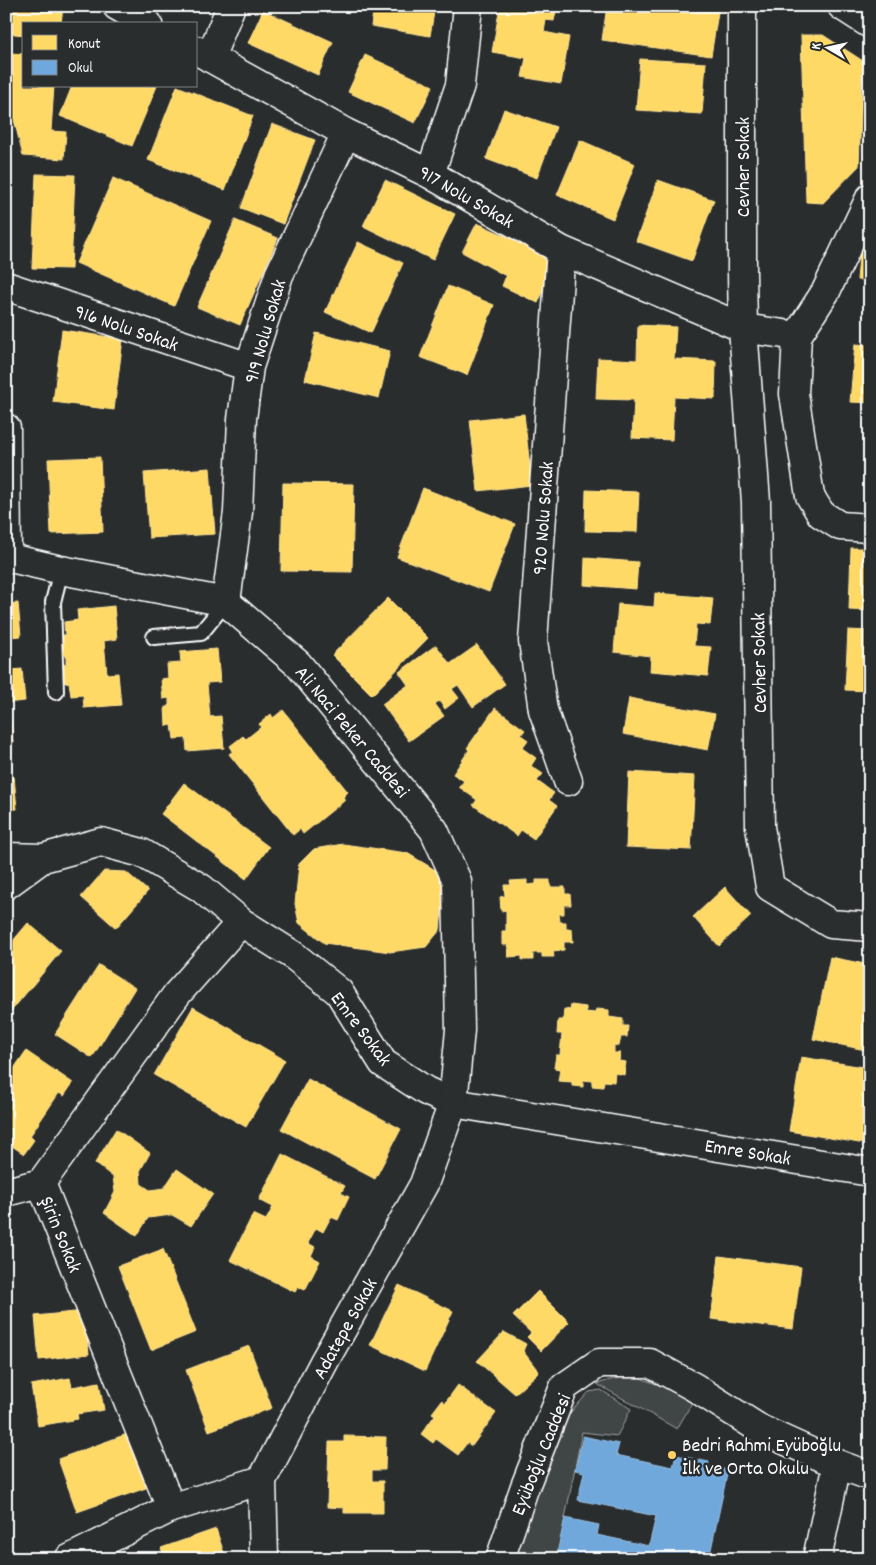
<svg xmlns="http://www.w3.org/2000/svg" width="876" height="1565" font-family="Dekko,sans-serif">
<rect width="100%" height="100%" fill="#2a2d2e"/>
<filter id="ink" filterUnits="userSpaceOnUse"><feTurbulence type="fractalNoise" baseFrequency=".02" numOctaves="2"/><feDisplacementMap in="SourceGraphic" scale="10" xChannelSelector="R" yChannelSelector="G"/><feConvolveMatrix kernelMatrix="1 2 1 2 8 2 1 2 1" color-interpolation-filters="sRGB"/></filter>
<g filter="url(#ink)">
<path fill="#414445" stroke="#a0a2a2" d="M617,1378h23l27,10 26,13 -16,28 -80,-45z
M601,1390l30,19 -14,27 -35,-4 -25,127h-44l16,-44 40,-101 20,-22z"/>
<path fill="#ffd966" stroke="#ffe494" d="M6,6h57l-2,18h-37v11l-18,-2 2,-23h-2z
M374,6h61l-5,30 -59,-10z
M500,6h57l-3,15 -8,-1 -2,12 25,5 -8,47 -39,-7 4,-19 -34,-6z
M607,6h112l-8,50 -109,-16z
M263,10l70,32 -15,33 -70,-32z
M801,35h22l40,26 -4,105 -36,37 -17,-1z
M10,53l14,1v32h30l-3,45 15,1 -2,27 -41,-3 -16,-65z
M365,55l68,31 -18,37 -67,-31z
M640,59l66,4 -4,51 -66,-4z
M72,86h85l-25,60 -72,-30z
M177,86l76,30 -28,74 -77,-30z
M504,109l52,18 -19,51 -51,-19z
M272,124l43,16 -32,84 -42,-16z
M580,140l55,24 -22,55 -56,-24z
M36,174l39,1 -4,94 -39,-1z
M113,178l98,43 -37,85 -98,-43z
M385,180l70,34 -22,46 -70,-34z
M658,180l56,20 -22,61 -56,-20z
M235,220l43,18 -38,87 -43,-18z
M477,223l70,32 -3,34 -6,14 -36,-17 4,-10 -44,-24z
M861,234l9,1v46l-13,-1z
M358,242l45,21 -32,70 -46,-21z
M448,286l46,19 -27,70 -47,-18z
M638,325l38,2 -2,32 42,2 -1,38 -41,-2 -2,43 -40,-2 2,-38 -38,-1 2,-41 39,2z
M62,330l61,9 -9,71 -61,-8z
M316,333l74,18 -11,47 -74,-18z
M855,344l15,1v58l-20,-1z
M524,414l8,71 -54,6 -8,-71z
M100,457l3,75 -52,2 -3,-75z
M210,468l5,66 -66,4 -5,-65z
M283,483l71,1 -2,88 -71,-1z
M423,488l92,36 -26,68 -92,-35z
M586,490l53,2 -2,40 -52,-1z
M851,548h19v63l-21,-1z
M585,558l53,4 -2,27 -52,-4z
M655,593l58,5 -3,27 -14,-1 -2,22 17,1 -3,29 -58,-5 1,-15 -37,-4 4,-48 36,3z
M388,598l40,40 -56,57 -40,-40z
M18,603l3,33 -12,1 2,33 11,-1 3,32 -19,2v-99z
M114,606l3,33 -13,2 3,33 11,-1 3,32 -37,3 -1,-13 -12,1 -2,-14 -6,1 -1,-18 4,-1v-9l-6,1 -2,-20 7,-1 -1,-13 14,-2 -1,-10z
M848,630l22,1v60l-25,-1z
M436,645l14,19 27,-19 28,39 -32,23 -15,-22 -6,4 7,9 -14,11 -6,-8 -4,3 9,12 -35,25 -27,-37 26,-19 -9,-13z
M217,649l3,33 -13,1 3,34 11,-1 3,32 -37,3 -1,-13 -12,1 -2,-14 -6,1 -1,-19h4v-9l-6,1 -2,-20 7,-1 -1,-14 14,-1 -1,-11z
M629,698l86,16 -7,36 -85,-16z
M495,708l30,22 -4,5 7,5 -6,8 14,10 -5,8 12,8 -6,7 17,12 -5,7 8,6 -23,33 -13,-9 -4,6 -44,-31 4,-5 -18,-13 5,-6 -11,-7 16,-24 -2,-2z
M10,710l3,33 -7,1v-33z
M283,710l65,82 -5,5 2,3 -42,34 -3,-5 -7,6 -64,-81 4,-3 -3,-5 13,-10 3,3 15,-12 -2,-3 12,-10 2,4z
M629,772l66,4 -4,74 -65,-3z
M6,777h8l3,32 -11,1z
M184,783l85,64 -23,32 -85,-65z
M343,844l64,9 30,18 7,18 -4,41 -14,17 -36,5 -66,-9 -25,-20 -4,-19 4,-40 15,-15z
M104,871l22,1 22,19 -32,37 -35,-31z
M527,880v5l9,-1v-4h14v7h15v7h5l1,11h-7v9h-5l1,8h6v7h6l1,13h-9v8l-11,1 1,6h-12v-4h-9v7h-11v-4l-14,1v-12h-6v-14h4v-21l-5,1 -1,-14 5,-1 -1,-11h7l-1,-4z
M725,887l26,29 -32,30 -26,-29z
M28,923l33,28 -53,64 -2,-1v-65z
M830,957l40,8v86l-57,-12z
M99,965l36,23 -43,70 -37,-24z
M571,1005l15,2v5l9,1 1,-4 13,1v7l14,2v7h5l-1,11h-6l-2,9 -5,-1v8h6l-1,8 7,1 -2,13 -9,-2 -1,9 -10,-1 -1,6 -11,-1v-5l-9,-1v7l-11,-1v-4l-14,-1 2,-12 -6,-1 2,-13h4l2,-21h-5l1,-14h5l1,-11 6,1z
M193,1007l92,53 -39,67 -92,-52z
M26,1051l47,32 -9,13 -5,-3 -29,43 4,4 -10,14 -18,-12v-50l6,-8 -6,-4z
M801,1057l69,11 -2,28 2,1v42l-5,5 -76,-13z
M308,1079l93,50 -26,50 -94,-50z
M116,1129l34,24 -10,18 1,13 9,6 14,-2 13,-19 36,25 -22,32 -19,-11 -24,3 -11,18 -33,-23 11,-21 -2,-15 -18,-14z
M282,1154l63,32 -4,7 8,4 -11,23 -7,-3 -8,15 -7,-4 -8,15 7,4 -4,9 9,5 -15,29 -7,-3 -3,5 -65,-32 23,-46 13,6 7,-13 -14,-7z
M163,1249l33,83 -45,18 -33,-84z
M719,1256l82,11 -8,62 -82,-10z
M399,1285l54,26 -28,60 -55,-26z
M538,1291l31,31 -28,29 -14,-14 4,-4 -18,-17z
M84,1311l5,43 -50,6 -4,-44z
M504,1332l22,12 -3,7 16,21 -24,22 -38,-33z
M249,1346l23,62 -63,23 -23,-61z
M70,1378l2,9 27,-5 5,28 -27,4 1,5 -40,7 -7,-41z
M458,1385l38,28 -24,33 -5,-3 -9,12 -22,-16 -3,4 -12,-9 14,-19 -3,-2 10,-13 3,3z
M127,1434l19,54 -69,24 -19,-53z
M344,1436l42,1 -1,33h-13v11h11v32h-39v-5l-17,-1 2,-65h15z
M216,1529l10,30h-61l-4,-11z"/>
<path fill="#6fa8dc" stroke="#9ac2e6" d="M583,1436l36,8 -3,11 57,12 3,-12 33,7 -1,4 20,4 -19,89h-145v-5l-7,-1 8,-35 34,7 -2,10 52,11 7,-30 -78,-16 6,-28 -9,-2z"/>
<g fill="none" stroke-linecap="round" stroke-linejoin="round">
<g stroke="#fff" stroke-width="18">
<path id="service" d="M154,637l47,-4 25,-31
M56,692l-3,-90 8,-32"/>
</g>
<g stroke="#fff" stroke-width="31">
<path id="minor" d="M117,6l31,18
M742,6v266l1,56 13,174 4,325 10,60 61,37 39,3
M842,6l28,18
M196,50l150,83 84,41 131,76 182,78 54,8 -3,58 16,102 11,18 19,12 30,2
M210,58l21,-52
M430,174l30,-89 8,-79
M561,250l-28,391 10,69 25,71
M6,286l243,81
M797,336l29,-45 44,-93
M6,428l1,129
M226,602l12,-90 4,-93 7,-52 30,-92 67,-142
M6,857l37,1 58,-16 41,11 59,35 40,34 52,33 46,37 44,71 43,28 27,12 417,69
M6,885l37,-27
M6,1192l35,-9
M171,1508l-130,-325 136,-189 64,-72
M69,1559l102,-51 91,-28
M264,1559l-2,-79 63,-120 99,-176 29,-81
M817,1559l20,-95"/>
</g>
<g stroke="#fff" stroke-width="31">
<path id="tertiary" d="M6,557l55,13 165,32 72,62 136,166 23,51 3,149 -7,73
M500,1559l24,-70 40,-102 35,-24h51l44,24 66,42 77,35 33,12"/>
</g>
<use href="#service" stroke="#2a2d2e" stroke-width="14"/>
<use href="#minor" stroke="#2a2d2e" stroke-width="28"/>
<use href="#tertiary" stroke="#2a2d2e" stroke-width="28"/>
</g>
</g>
<circle fill="#ffd166" stroke="#2a2d2e" stroke-width="2" cx="672" cy="1455" r="5"/>
<g text-anchor="middle" stroke-width="5" stroke-linejoin="round" paint-order="stroke">
<g font-size="20" fill="#fff" stroke="#2a2d2e">
<text transform="translate(742 167) rotate(-90)" y="7">Cevher Sokak</text>
<text transform="translate(467 196) rotate(30)" y="7">917 Nolu Sokak</text>
<text transform="translate(127 327) rotate(19)" y="7">916 Nolu Sokak</text>
<text transform="translate(264 331) rotate(-74)" y="7">919 Nolu Sokak</text>
<text transform="translate(542 518) rotate(-86)" y="7">920 Nolu Sokak</text>
<text transform="translate(758 663) rotate(-91)" y="7">Cevher Sokak</text>
<text transform="translate(353 731) rotate(50)" y="7">Ali Naci Peker Caddesi</text>
<text transform="translate(362 1028) rotate(53)" y="7">Emre Sokak</text>
<text transform="translate(748 1151) rotate(9)" y="7">Emre Sokak</text>
<text transform="translate(62 1234) rotate(68)" y="7">Şirin Sokak</text>
<text transform="translate(344 1328) rotate(-61)" y="7">Adatepe Sokak</text>
<text transform="translate(540 1454) rotate(-68)" y="7">Eyüboğlu Caddesi</text>
</g>
<g font-size="20" fill="#fff" stroke="#2a2d2e" text-anchor="start">
<text x="682" y="1451">Bedri Rahmi Eyüboğlu<tspan x="682" dy="23">İlk ve Orta Okulu</tspan></text>
</g>
</g>
<rect width="876" height="1565" fill="none" stroke="#2a2d2e" stroke-width="25"/>
<rect x="12" y="12" width="851" height="1540" fill="none" stroke="#fff" stroke-width="2" filter="url(#ink)"/>
<rect x="22" y="22" width="175" height="65" fill="#2a2d2e" stroke="#7f8182"/>
<rect x="32" y="35" width="25" height="15" fill="#ffd966" stroke="#7f8182"/>
<text x="68" y="48" font-size="15" fill="#ffffff">Konut</text>
<rect x="32" y="60" width="25" height="15" fill="#6fa8dc" stroke="#7f8182"/>
<text x="68" y="72" font-size="15" fill="#ffffff">Okul</text>
<g transform="translate(828 48) rotate(279)" stroke="#2a2d2e" stroke-width="4" paint-order="stroke">
<path d="M0-4L9 19L0 12L-9 19Z" fill="#ffffff"/>
<text y="-8" font-size="14" font-weight="bold" text-anchor="middle" fill="#ffffff">K</text>
</g>
</svg>
